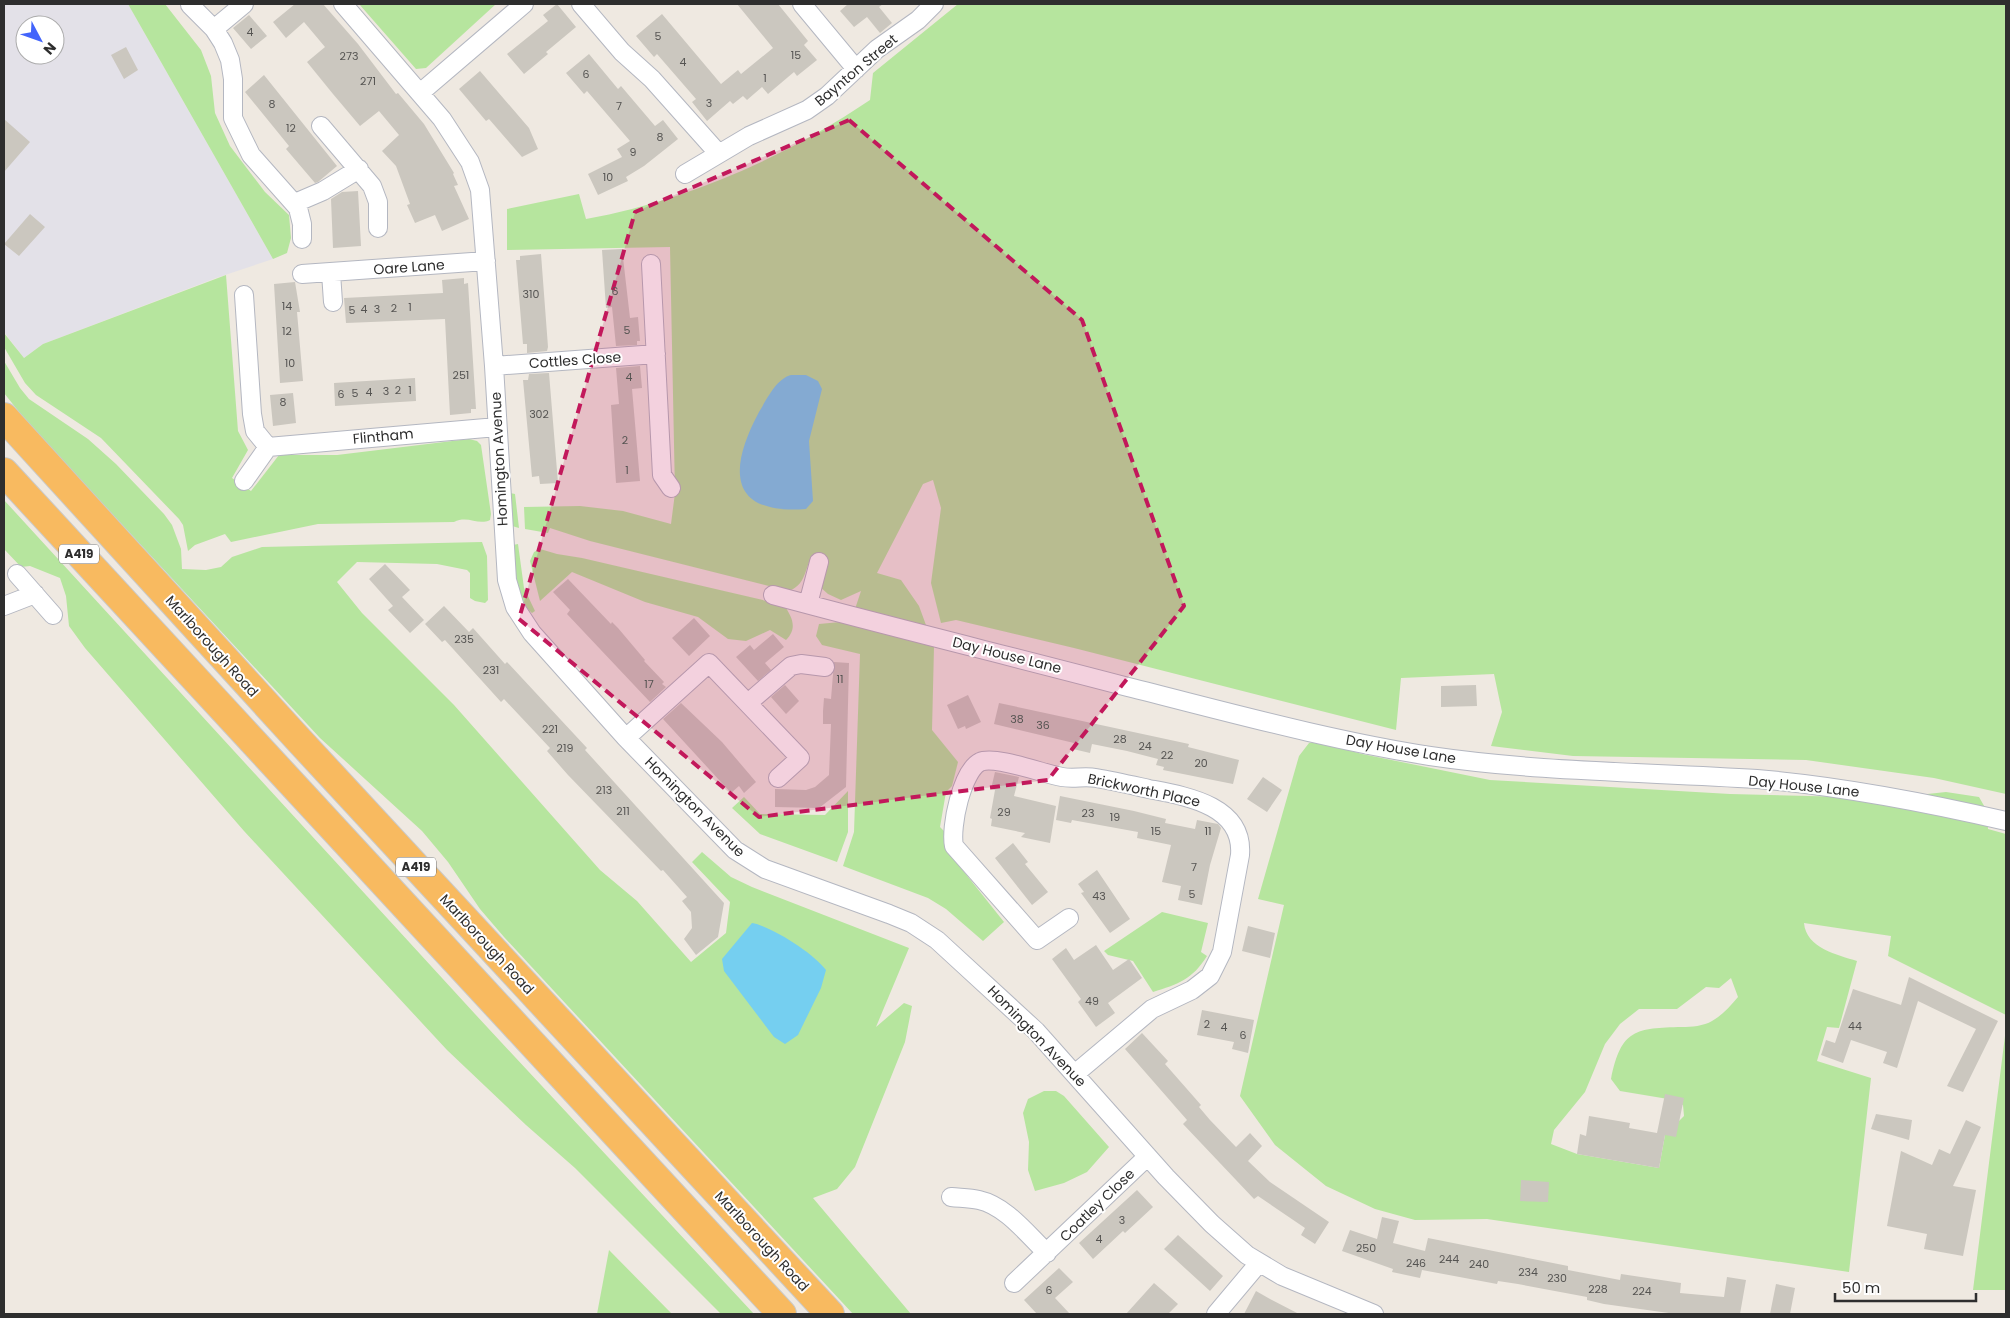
<svg xmlns="http://www.w3.org/2000/svg" width="2010" height="1318" font-family="Poppins,sans-serif">
<rect width="100%" height="100%" fill="#efe9e1"/>
<path fill="#e3e1e8" fill-rule="evenodd" d="M4,4h124l145,255 -57,19 -173,66 -19,14 -20,-26zM25,25h30v30h-30z"/>
<path fill="#b6e59e" fill-rule="evenodd" d="M128,4h37l36,46 10,26 4,37 15,33 35,46 24,23 2,23 -4,15 -14,6z
M359,4h137l-70,64 -10,1z
M958,4h1048v790l-72,-16 -128,-18 -233,-4 -82,-10 11,-34 -8,-38 -93,4 -5,52 -322,-82 -118,-28 -15,3 -10,-40 10,-75 -8,-28 -10,4 -46,89 24,7 18,26 15,41 -2,83 26,32 -6,24 -6,6 -6,35 7,7 2,19 55,69 -21,19 -37,-32 -18,-11 -85,-32 11,-34 6,-178 -38,-9 -6,-9 3,-12 32,-3 10,-30 -20,9 -13,-6 -9,-8 6,-21 -15,-5c-6,14 -6,25 -21,31l-199,-50 -40,-13 -2,5 -23,-4 -1,-22 56,-1 43,5 48,13 4,-31 -5,-246 -163,3v-41l72,-15 7,25c102,-19 198,-61 284,-119l3,-27z
M226,275l12,156 10,19 -16,28 19,13 28,-36h58l132,-16 8,2 4,4 10,69 -1,6c-12,6 -22,-5 -36,2l-136,2 -87,18 -6,-8 -30,11 -7,6 -5,-26 -4,-6 -78,-81 -65,-43 -11,-12 -21,-36v-14l20,25 19,-14z
M4,361l16,27 9,11 59,40 28,25 48,50 8,11 9,24 1,20 24,1 15,-3 11,-10 30,-10 220,-5 5,14 1,44 -3,3 -10,-2 -5,-3v-25l-3,-3 -30,-6 -80,-2 -20,20 25,31 92,92 146,165 37,31 54,61 35,-29 4,-31 -38,-40 10,-10 29,25 21,10 157,61 -33,79 28,-24 8,3 -7,36 -50,125 -18,22 -24,9 98,116h-58l-349,-377 -24,-28 -32,-47 -26,-31 -102,-93 -293,-316 -23,-29z
M510,493l5,1 4,34 -7,-2z
M4,500l471,514 279,300h-33l-146,-146 -49,-43 -79,-75 -203,-219 -159,-183 -16,-22 -3,-30 -6,-18 -30,-12 -9,1 -17,-18z
M518,544l6,44 11,23 -3,2c-15,-12 -18,-50 -19,-68z
M540,549l17,5 25,4 202,47c8,12 14,23 2,35l-16,-10 -24,11 -18,-2 -30,-22 -53,-15 -73,-30 -32,29 -10,-40 4,-9z
M1319,742l43,12 128,26 240,14 160,4 56,-6 33,5 8,14 1,18 18,5v181l-118,-59 3,-20 -87,-13c2,25 34,32 53,38l-18,67 -12,-1 -10,34 54,17 -22,194 -362,-53 -72,1 -40,-11 -49,-23 -51,-41 -35,-49 44,-191 -26,-6 41,-143 10,-13zM1731,978l7,19c-8,9 -15,18 -26,24 -8,5 -21,6 -30,6 -46,1 -61,2 -71,52l9,12 54,9 9,5 1,11 -19,19 -6,33 -82,-14 -26,-10 3,-14 31,-38 20,-48 15,-20 19,-15h38l29,-22 13,1z
M848,791v41l-11,30 -77,-28 -28,-26 12,-11 16,17 65,1z
M1162,912l46,11 -7,29 6,4c-15,24 -29,28 -54,36l-20,-31 -25,-6 -4,-4z
M2006,1028v262h-33z
M1044,1091h12l8,5 45,51 -22,25 -23,11 -29,8 -7,-21 1,-28 -6,-29 5,-14z
M609,1250l63,64h-75z"/>
<path fill="#75cff0" d="M791,375h15l12,6 4,8 -13,52 4,60 -7,8c-79,6 -77,-41 -47,-97 8,-13 17,-33 32,-37z
M752,923c19,3 63,31 74,47l-5,18 -23,47 -13,9 -11,-7 -50,-66 -2,-12z"/>
<path fill="#cbc7bf" d="M295,4h28l35,40 38,50 2,-1 26,31 30,49 -1,1 5,11 -4,1 15,33 -27,12 -7,-16 -20,8 -8,-18 3,-1 -14,-38 -14,-15 17,-16 -20,-24 -19,15 -27,-32 -26,-32 18,-15 -21,-25 -18,16 -13,-16z
M557,4l19,23 -30,25 2,2 -24,20 -17,-20 41,-33 -5,-6z
M737,4h41l30,37 -4,4 13,15 -20,16 -3,-4 -26,22 -6,-7 -15,13 -4,-4 -10,8 -3,-3 -23,20 -15,-19 4,-3 -39,-45 -3,3 -18,-21 26,-22 59,70 17,-14 3,4 32,-26z
M848,4h35l-4,3 13,16 -12,10 -13,-16 -13,10 -14,-16z
M249,15l18,21 -16,13 -18,-21z
M126,47l12,23 -14,9 -13,-24z
M589,54l29,35 3,-3 34,40 8,-6 15,19 -34,27 -18,11 2,4 -30,14 -10,-21 34,-17 -5,-8 13,-8 -43,-50 -3,3 -18,-21z
M480,71l49,57 9,21 -16,8 -33,-38 -3,2 -27,-32z
M264,75l73,91 -19,16 -3,1 -29,-34 3,-3 -44,-54z
M4,119l26,23 -26,30z
M358,191l3,55 -28,2 -2,-49 11,-7z
M30,214l15,13 -26,29 -15,-12z
M622,249l8,69 8,-1 2,24h-3v4l-21,1 -4,-39 -6,1 -4,-58z
M541,254l7,93 -1,4 -20,2v-9h-4l-7,-84h4v-4z
M464,278v6l4,-1 8,126h-5v4l-21,2 -5,-96 -99,4 -2,-25 99,-5 -1,-13z
M295,282l5,30h-3l6,69 -23,2 -6,-99z
M640,366l2,22 -10,1 8,92 -24,2 -5,-78 8,-1 -3,-36z
M549,373l9,110 -18,1 -1,-8 -7,1 -9,-97h5l1,-6z
M415,378l1,23 -81,5 -1,-23z
M293,393l3,30 -23,3 -3,-31z
M385,564l25,26 -8,7 22,23 -14,13 -22,-23 5,-4 -24,-27z
M568,579l43,45 1,-2 6,6 27,32 -1,1 20,21 -2,2 4,3 -16,15 -83,-88 3,-4 -17,-18z
M444,606l25,26 4,-4 32,36 2,-2 80,86 -2,2 139,153 -6,34 -22,18 -12,-16 8,-11 -1,-16 -9,-11 5,-4 -24,-27 -2,1 -93,-96 -21,-24 3,-3 -46,-49 -3,3 -56,-62 -3,2 -17,-18z
M694,618l16,18 -21,20 -17,-18z
M773,634l11,13 -19,16 6,7 -13,11 -22,-24 14,-12 4,5z
M834,662l15,1 -3,124 -27,21 -44,-1v-18l31,1 9,-3 14,-12 2,-51h-8v-13l1,-13 7,1z
M785,685l14,16 -13,13 -15,-17z
M1476,685l1,21 -36,1v-21z
M968,695l13,27 -15,7 -1,-3 -7,3 -11,-24z
M681,703l41,39 34,40 -12,11 -5,-7 -8,7 -68,-74z
M999,703l190,41 -1,3 51,13 -6,24 -70,-14 1,-3 -8,-2 2,-6 -31,-8 -35,-7 -2,9 -17,-4 1,-6 -80,-19z
M995,772l24,5 -5,19 42,10 -6,37 -29,-6 4,-4 -34,-7 1,-7 -2,-1 5,-28 -4,-1z
M1263,777l19,13 -15,22 -20,-13z
M1060,796l74,15 32,8 -1,4 30,6 2,-9 21,4 3,4 -11,37 -8,40 -24,-5 3,-14 -19,-4 9,-37 -34,-7 1,-6 -66,-12 -1,3 -15,-3z
M1013,843l15,19 -3,2 23,28 -16,13 -37,-47z
M1097,870l33,49 -20,14 -29,-40 3,-1 -6,-8z
M1248,926l27,7 -5,25 -28,-7z
M1096,945l17,25 16,-11 13,19 -34,25 7,10 -19,14 -18,-25 3,-3 -29,-40 14,-11 8,12z
M1909,977l89,44 -35,71 -16,-6 29,-57 -58,-28 -21,67 -14,-5 4,-11 -36,-12 -8,23 -22,-8 5,-15 9,3 18,-54 48,16z
M1202,1010l52,10 -6,33 -16,-4 2,-7 -37,-7z
M1142,1033l26,28 -3,3 36,41 -2,2 11,13 26,27 14,-14 12,13 -14,15 22,21 59,40 -14,22 -14,-9 4,-7 -47,-32 -4,3 -71,-75 4,-4 -62,-71z
M1665,1094l19,4 -8,39 -11,-2 -6,33 -82,-14 3,-20 6,2 3,-20 41,7 -1,5 28,5z
M1876,1114l36,6 -3,20 -38,-11z
M1966,1120l15,7 -28,59 23,4 -13,66 -39,-7 3,-15 -40,-8 14,-75 31,14 7,-16 11,5z
M1521,1180l28,2 -1,20 -28,-1z
M1137,1190l16,17 -28,26 -2,-2 -30,28 -14,-16z
M1382,1217l17,4 -6,22 32,8 3,-13 140,28v4l52,10 1,-6 60,9 -1,10 44,4 3,-20 19,3 -6,34h-64l-72,-10 -17,-4v-3l-69,-13 -20,-3 -1,3 -75,-14 -2,8 -28,-6 1,-3 -51,-18 8,-21 27,9z
M1178,1235l45,41 -13,15 -46,-42z
M1059,1268l14,14 -18,16 15,16h-33l-13,-14z
M1154,1283l24,21 -10,10h-42z
M1776,1284l19,4 -5,26h-20z
M1256,1291l14,8 29,15h-55z"/>
<g fill="none" stroke-linecap="round" stroke-linejoin="round">
<g stroke="#b4b7c1" stroke-width="20">
<path id="minor" d="M343,4l99,115 28,43 10,28 14,176 13,214 8,27 17,26 94,105 109,112 30,19 124,45 22,9 26,17 99,91 130,146 46,47 35,31 35,21 92,38
M581,4l41,48 30,27 66,74
M802,4l54,65
M190,5l24,24 9,14 7,17 3,19v39l18,37 47,53 4,16v15
M214,29l30,-25
M420,93l104,-89
M321,126l51,60 6,16v26
M685,174l64,-38 58,-26 20,-14 50,-47 41,-29 16,-16
M295,203l28,-12 36,-22
M651,264l11,211 9,13
M331,273l2,29
M302,274l184,-13
M244,295l8,119 3,17 13,16 229,-20
M494,366l162,-12
M244,481l24,-34
M17,574l36,41
M773,595c118,32 237,61 355,92 100,25 200,53 302,69 108,16 218,16 327,23 84,7 167,23 249,42
M808,604l11,-42
M4,606l31,-12
M748,703l43,-37 10,-2 24,3
M626,738l83,-75 91,95 -22,20
M1069,918l-32,22 -83,-94c-4,-19 8,-75 26,-84 15,-7 64,12 82,15 11,2 23,-1 34,1 18,3 35,7 53,11 36,7 95,16 91,66l-18,97 -12,24 -18,14 -40,19 -76,64
M951,1197c9,1 19,1 28,3 27,6 48,34 68,53
M1014,1283l133,-126
M1216,1314l42,-50"/>
</g>
<g stroke="#c9c9c9" stroke-width="30">
<path id="trunk" d="M4,417l293,321 533,576
M4,472l778,842"/>
</g>
<use href="#minor" stroke="#fff" stroke-width="18"/>
<use href="#trunk" stroke="#f8ba60" stroke-width="28"/>
</g>
<path fill="#c2185b" fill-opacity="0.2" stroke="#c2185b" stroke-width="4" stroke-dasharray="10 6" stroke-linejoin="round" d="M849,120l233,200 102,286 -136,174 -289,37 -240,-198 116,-407z"/>
<g text-anchor="middle" stroke-width="4" stroke-linejoin="round" paint-order="stroke">
<g font-size="11" fill="#555452">
<text x="250" y="36">4</text>
<text x="658" y="40">5</text>
<text x="796" y="59">15</text>
<text x="349" y="60">273</text>
<text x="683" y="66">4</text>
<text x="586" y="78">6</text>
<text x="765" y="82">1</text>
<text x="368" y="85">271</text>
<text x="709" y="107">3</text>
<text x="272" y="108">8</text>
<text x="619" y="110">7</text>
<text x="291" y="132">12</text>
<text x="660" y="141">8</text>
<text x="633" y="156">9</text>
<text x="608" y="181">10</text>
<text x="615" y="295">6</text>
<text x="531" y="298">310</text>
<text x="287" y="310">14</text>
<text x="410" y="311">1</text>
<text x="394" y="312">2</text>
<text x="364" y="313">4</text>
<text x="377" y="313">3</text>
<text x="352" y="314">5</text>
<text x="627" y="334">5</text>
<text x="287" y="335">12</text>
<text x="290" y="367">10</text>
<text x="461" y="379">251</text>
<text x="629" y="381">4</text>
<text x="398" y="394">2</text>
<text x="410" y="394">1</text>
<text x="386" y="395">3</text>
<text x="369" y="396">4</text>
<text x="355" y="397">5</text>
<text x="341" y="398">6</text>
<text x="283" y="406">8</text>
<text x="539" y="418">302</text>
<text x="625" y="444">2</text>
<text x="627" y="474">1</text>
<text x="464" y="643">235</text>
<text x="491" y="674">231</text>
<text x="840" y="683">11</text>
<text x="649" y="688">17</text>
<text x="1017" y="723">38</text>
<text x="1043" y="729">36</text>
<text x="550" y="733">221</text>
<text x="1120" y="743">28</text>
<text x="1145" y="750">24</text>
<text x="565" y="752">219</text>
<text x="1167" y="759">22</text>
<text x="1201" y="767">20</text>
<text x="604" y="794">213</text>
<text x="623" y="815">211</text>
<text x="1004" y="816">29</text>
<text x="1088" y="817">23</text>
<text x="1115" y="821">19</text>
<text x="1156" y="835">15</text>
<text x="1208" y="835">11</text>
<text x="1194" y="871">7</text>
<text x="1192" y="898">5</text>
<text x="1099" y="900">43</text>
<text x="1092" y="1005">49</text>
<text x="1207" y="1028">2</text>
<text x="1855" y="1030">44</text>
<text x="1224" y="1031">4</text>
<text x="1243" y="1039">6</text>
<text x="1122" y="1224">3</text>
<text x="1099" y="1243">4</text>
<text x="1366" y="1252">250</text>
<text x="1449" y="1263">244</text>
<text x="1416" y="1267">246</text>
<text x="1479" y="1268">240</text>
<text x="1528" y="1276">234</text>
<text x="1557" y="1282">230</text>
<text x="1598" y="1293">228</text>
<text x="1049" y="1294">6</text>
<text x="1642" y="1295">224</text>
</g>
<g fill="#fff" stroke="#6d6d6d" stroke-width="1">
<rect x="59" y="544.5" width="40" height="19" rx="4"/>
<rect x="396" y="857.5" width="40" height="19" rx="4"/>
</g>
<g font-size="12" font-weight="bold" fill="#2e2e2e">
<text x="79" y="558">A419</text>
<text x="416" y="871">A419</text>
</g>
<g font-size="14" fill="#2e2e2e" stroke="#fff">
<text transform="translate(856 70) rotate(-40)" y="5">Baynton Street</text>
<text transform="translate(409 267) rotate(-4)" y="5">Oare Lane</text>
<text transform="translate(575 360) rotate(-4)" y="5">Cottles Close</text>
<text transform="translate(383 436) rotate(-5)" y="5">Flintham</text>
<text transform="translate(499 459) rotate(-93)" y="5">Homington Avenue</text>
<text transform="translate(212 646) rotate(48)" y="5">Marlborough Road</text>
<text transform="translate(1007 655) rotate(14)" y="5">Day House Lane</text>
<text transform="translate(1401 749) rotate(10)" y="5">Day House Lane</text>
<text transform="translate(1804 786) rotate(6)" y="5">Day House Lane</text>
<text transform="translate(1144 790) rotate(12)" y="5">Brickworth Place</text>
<text transform="translate(695 807) rotate(45)" y="5">Homington Avenue</text>
<text transform="translate(487 944) rotate(47)" y="5">Marlborough Road</text>
<text transform="translate(1037 1036) rotate(46)" y="5">Homington Avenue</text>
<text transform="translate(1097 1205) rotate(-44)" y="5">Coatley Close</text>
<text transform="translate(762 1241) rotate(47)" y="5">Marlborough Road</text>
</g>
</g>
<rect width="2010" height="1318" fill="none" stroke="#2e2e2e" stroke-width="10"/>
<g transform="translate(40 40) rotate(131)"><circle r="24" fill="#ffffff" stroke="#ababab"/>
<path d="M0-4L9 19L0 12L-9 19Z" fill="#4264fb"/>
<text y="-8" font-size="14" font-weight="bold" text-anchor="middle" fill="#2e2e2e">N</text>
</g>
<path d="M1835 1293v8h141v-8" fill="none" stroke="#2e2e2e" stroke-width="2.5"/>
<text x="1842" y="1293" font-size="15" fill="#2e2e2e" stroke="#ffffff" stroke-width="4" paint-order="stroke">50 m</text>
</svg>
